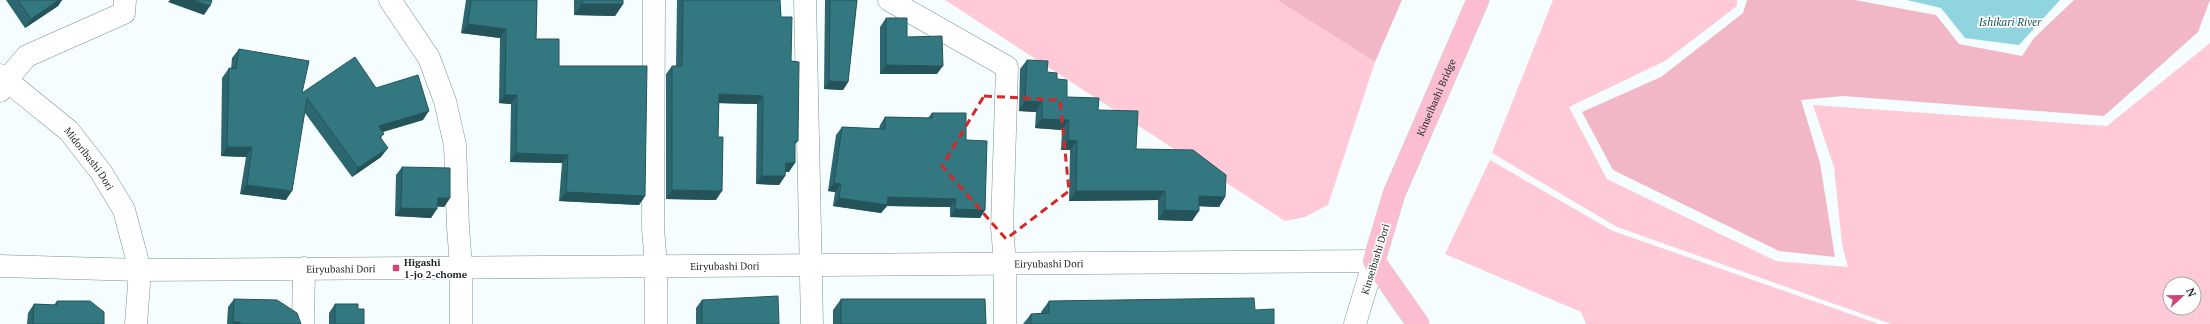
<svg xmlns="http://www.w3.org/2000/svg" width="2210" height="324" font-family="'PT Serif',serif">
<rect width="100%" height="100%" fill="#f5fdfe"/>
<path fill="#fecad8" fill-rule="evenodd" d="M945,0h332l98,62 -47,143 -23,12 -20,4z
M1553,0h184v6l-72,55 -96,46 38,72 169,82 72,6 -6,-23 -8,-77 -21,-62 294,21 103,-83v281h-319l-274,-97 -125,-74zM2170,284h24v24h-24z
M1490,160l123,71 266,93h-293l-5,-12 -136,-58z"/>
<path fill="#f1b7c7" d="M1277,0h125l-27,62z
M1747,0h108l81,15 23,29 63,12 12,-18 40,-38h136l-12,32 -94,84 -261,-20 -42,4 19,63 15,94 -56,-6 -166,-81 -31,-58 79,-35 82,-64z"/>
<path fill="#8fd4de" d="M1907,0h153l-41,45 -54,-7 -24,-30z"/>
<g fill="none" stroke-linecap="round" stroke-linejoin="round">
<g stroke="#7e9295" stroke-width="23">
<g id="minor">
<path d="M390,0l39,58 16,43 10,44 3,82 3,39v58"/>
<path d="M654,0l-1,228 3,38v58"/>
<path d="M805,0l7,324"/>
<path d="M889,0l118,67 -5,160 3,36v61"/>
<path id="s1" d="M0,75l69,56 32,41 23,38 16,60 -4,54"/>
<path d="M0,91l7,-12 20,-23 97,-43 1,-13"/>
<path id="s2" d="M0,266l140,4 1234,-9 -19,63"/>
<path d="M303,324l1,-56"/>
</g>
</g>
<g stroke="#d6d7d8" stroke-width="23">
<g id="major">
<path id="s3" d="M1418,324l-44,-63 20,-67 84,-194"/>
</g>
</g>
<use href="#minor" stroke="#fff" stroke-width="22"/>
<use href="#major" stroke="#fbbed0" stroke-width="22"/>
</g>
<path fill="#2c676f" d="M6,0h56l-4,6 -33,22z
M466,0h71l-1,39 23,27 86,130 -6,9 -80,-4 3,-38 -52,-1 1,-58 -12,-1 1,-65 -39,-5z
M574,0h49v4l-8,12 -41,-1z
M677,0h103l1,17 10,44 7,80 -3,3 -6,28h-4v4l-6,9 -23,-1 1,-80 -38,-1 -3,97 -50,-1v-125l6,-8h4z
M825,0h32l-9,82 -5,8 -19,-1z
M886,18l21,19 30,37h-57v-47z
M239,49l63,44 74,-5 47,32 -40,12 -2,7v18l-29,20 -47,-64 -19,87 -46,-6 6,-37 -25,-1 1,-78 7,-10 2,1 1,-11z
M1027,60l30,19 10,18 31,13 38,39 89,48 -6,10 -20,-1 -7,15 -34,-1v-20l-89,1 1,-51h-9l1,-20 -27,-2 1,-16 -17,-1 1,-42z
M932,113l34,27 19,70 -5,8 -30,-1v-10l-63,-1 -6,7 -48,-7 2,-14 -7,-1 8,-56 6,-8 37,2 1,-4 5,-8 43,1z
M402,167l48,31 -6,9 -7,-1 -6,12 -36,-2 1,-41z
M234,299l67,25h-74l1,-17z
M841,299l145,25h-153v-14z
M702,300l77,24h-83v-16z
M57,301l47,23h-77l1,-11 6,-9 20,1z
M1049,301l206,9 19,14h-251l8,-10 10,-1v-1z
M335,304l23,5 6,15h-35v-11z"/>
<path fill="#24545a" d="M59,0h3l-4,6 -33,22 6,-9z
M170,0h23l17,6 -6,9 -36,-13z
M582,4h41l-8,12 -41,-1z
M468,24l38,5 -6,9 -39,-5z
M886,65l57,1 -6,8h-57z
M829,81l19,1 -5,8 -19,-1z
M719,94l44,2 -6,8 -44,-1z
M505,95h12l-6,9 -12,-1z
M1025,101l17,1 -6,10 -17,-1z
M429,111l-6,9 -51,15 7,-9z
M1042,119l27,1 -7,10 -27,-2z
M1068,140l9,1 -7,9h-9z
M227,147h25l-6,10 -25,-1z
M388,148l-7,9 -29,20 6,-9z
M516,153l52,2 -6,8 -52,-1z
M786,163h9l-6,9 -9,-1z
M762,176h23l-6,9 -23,-1z
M834,183l7,1 -6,8 -7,-1z
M247,185l45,6 -6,9 -46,-6z
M672,190l50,1 -6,9 -50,-1z
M1076,191h89l-7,9 -89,1z
M566,192l79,4 -6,9 -80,-4z
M1199,196l26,1 -6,10 -27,-1z
M888,197l68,2 -6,8 -63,-1 -6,7 -48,-7 6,-8z
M438,198h12l-6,9 -12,-1z
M401,208l36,1 -6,9 -36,-2z
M955,209l30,1 -5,8 -30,-1z
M1165,210l34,1 -7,10 -34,-1z
M233,322h7l-1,2h-7z"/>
<path fill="#337881" stroke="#24545a" d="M18,0h41l-28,19z
M193,0h19l-2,6z
M471,0h66l-1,39h23v27h88l-2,130 -79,-4 2,-37 -52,-2 1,-58h-12l1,-66 -38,-5z
M582,0h41v4h-41z
M683,0h97l1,17h11l-1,44 8,1 -1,79h-3v22h-9l-1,13h-23l1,-80 -44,-2 -1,43h5l-1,54 -50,-1v-124h10z
M830,0h27l-9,82 -19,-1z
M886,18h21v19l35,-1 1,30 -57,-1z
M239,49l70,12 -7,32 53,-36 21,31 42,-13 11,36 -50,15 5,8 -4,3 8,11 -30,20 -51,-70 -15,93 -45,-6 5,-38h-25l2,-79 7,1z
M1027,60l21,1 -1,11 10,1v6l10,1v17l32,1 -1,12 40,1 -2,38 57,1 33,25 -1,22 -26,-1v15l-34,-1v-19h-89l1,-50 -9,-1 1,-20 -27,-1v-17l-17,-1z
M932,113h34v27l21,1 -2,69 -30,-1 1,-10 -68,-2 -1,8 -48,-7 2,-14 -7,-1 8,-56 43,2v-12l47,1z
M402,167l48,1v30h-12l-1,11 -36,-1z
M778,296l1,28h-77v-24z
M1254,298l1,12 19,-1v15h-243v-10l18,-1v-12z
M234,299l43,1 20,13 4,11h-61v-2h-7z
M841,299h144l1,25h-145z
M57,301h33l14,11v12h-71l1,-20 23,1z
M335,304h23v5h6v15h-29z"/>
<path fill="none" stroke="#d62828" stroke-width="3" stroke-dasharray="8 5" stroke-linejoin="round" d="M984,96l76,4 9,91 -63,48 -64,-73z"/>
<rect fill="#d0457a" stroke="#fff" stroke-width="1.5" x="392" y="264" width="8" height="8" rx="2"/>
<g text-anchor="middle" stroke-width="3.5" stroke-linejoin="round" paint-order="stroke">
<g font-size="10" fill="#1b2224" stroke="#fff">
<text dy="4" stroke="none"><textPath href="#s3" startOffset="252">Kinseibashi Bridge</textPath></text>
<text dy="4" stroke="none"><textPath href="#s1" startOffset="123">Midoribashi Dori</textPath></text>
<text transform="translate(1375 259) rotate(-73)" y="4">Kinseibashi Dori</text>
<text dy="4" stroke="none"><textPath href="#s2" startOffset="1049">Eiryubashi Dori</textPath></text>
<text dy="4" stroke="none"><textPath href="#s2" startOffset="725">Eiryubashi Dori</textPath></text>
<text dy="4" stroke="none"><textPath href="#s2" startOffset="341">Eiryubashi Dori</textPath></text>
</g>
<g font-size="10" font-weight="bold" fill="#1b2224" stroke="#fff" text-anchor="start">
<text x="404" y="266">Higashi<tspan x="404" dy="12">1-jo 2-chome</tspan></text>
</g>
<g font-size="11" font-style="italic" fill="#18535b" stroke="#fff">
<text x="2010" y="26">Ishikari River</text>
</g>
</g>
<g transform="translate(2182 296) rotate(68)"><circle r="19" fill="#ffffff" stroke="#a4a7a7"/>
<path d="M0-3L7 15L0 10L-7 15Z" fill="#d0457a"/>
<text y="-6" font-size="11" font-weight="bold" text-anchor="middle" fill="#1b2224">N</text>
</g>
</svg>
